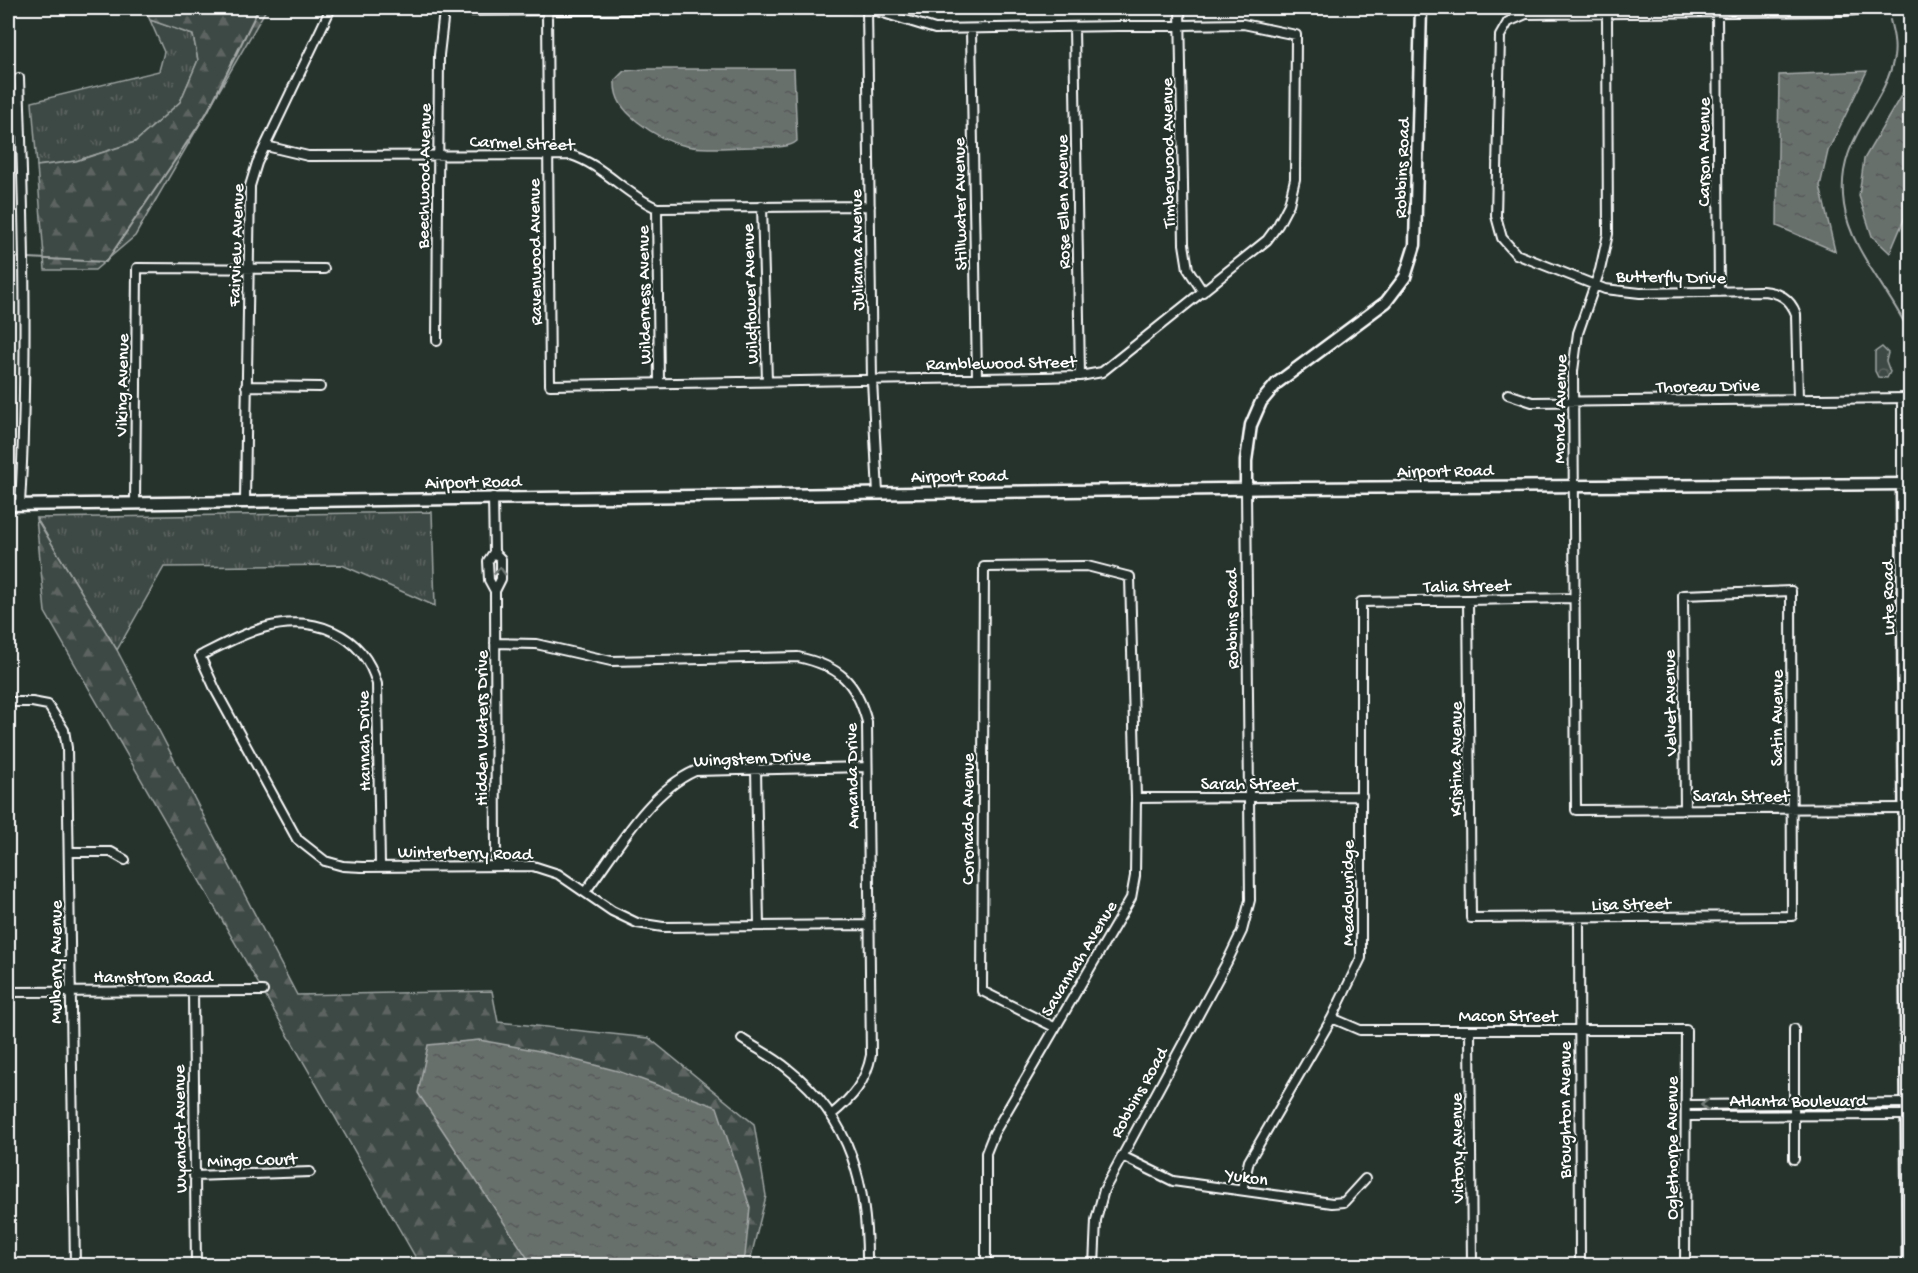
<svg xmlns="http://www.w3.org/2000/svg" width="1918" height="1273" font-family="'Gochi Hand',sans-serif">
<defs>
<pattern id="grass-tufts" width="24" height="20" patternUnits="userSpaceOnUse" patternTransform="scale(1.5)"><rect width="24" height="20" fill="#3e4944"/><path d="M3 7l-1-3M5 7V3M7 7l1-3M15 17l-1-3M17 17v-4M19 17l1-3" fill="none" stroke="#5b6460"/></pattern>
<pattern id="forest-firs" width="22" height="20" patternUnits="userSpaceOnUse" patternTransform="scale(1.5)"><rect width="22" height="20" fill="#3e4944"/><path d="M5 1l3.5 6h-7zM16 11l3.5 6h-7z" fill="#5b6460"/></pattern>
<pattern id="park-crowns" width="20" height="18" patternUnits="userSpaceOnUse" patternTransform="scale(1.5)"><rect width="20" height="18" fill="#3e4944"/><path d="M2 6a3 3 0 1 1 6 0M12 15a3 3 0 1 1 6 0" fill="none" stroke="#5b6460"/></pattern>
<pattern id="water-ripples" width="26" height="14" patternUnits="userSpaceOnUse" patternTransform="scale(1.5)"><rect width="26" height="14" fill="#67706c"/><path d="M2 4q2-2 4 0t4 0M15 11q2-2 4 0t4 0" fill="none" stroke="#575a59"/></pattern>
</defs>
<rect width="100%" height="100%" fill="#26332d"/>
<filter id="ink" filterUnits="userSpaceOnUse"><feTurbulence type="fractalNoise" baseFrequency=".0167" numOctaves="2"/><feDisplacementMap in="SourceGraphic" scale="12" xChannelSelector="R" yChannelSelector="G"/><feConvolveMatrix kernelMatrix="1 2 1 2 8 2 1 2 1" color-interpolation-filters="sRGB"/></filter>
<g filter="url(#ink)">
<path fill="url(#grass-tufts)" stroke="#9ea4a2" stroke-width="1.5" d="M150,20l43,15 5,25 -18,42 -45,40 -59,19 -39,5 -5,-64 127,-31 5,-19z
M432,512l3,94 -93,-41 -178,2 -47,83 -81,-132z"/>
<path fill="url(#forest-firs)" stroke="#9ea4a2" stroke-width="1.5" d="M144,8h123l-132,228 -40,34h-50l-8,-104 39,-5 59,-19 45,-40 18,-42 -5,-25 -43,-15z
M36,518l81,132 180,345 195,-4 6,31 151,16 105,86 12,72 -17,69h-329l-375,-653z"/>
<path fill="url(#park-crowns)" stroke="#9ea4a2" stroke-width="1.5" d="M1882,347l6,6 -2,8 4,11 -3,6 -9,-1 -3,-6v-19z"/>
<path fill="url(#water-ripples)" stroke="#a4a9a7" stroke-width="1.5" d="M646,69h148l3,72c-10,9 -32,5 -45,6 -48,1 -74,7 -114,-25 -15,-12 -24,-23 -23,-42l9,-9z
M1867,71l-39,80 -8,35 15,65 -58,-25 2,-151z
M1910,80v125l-20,48 -18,-17 -13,-40 5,-37z
M479,1040l61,11 78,20 99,36 33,100 -5,49 -7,9h-206l-114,-172 10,-48z"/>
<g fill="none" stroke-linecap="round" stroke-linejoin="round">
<path stroke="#a4a9a7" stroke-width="2" d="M1890,20c3,12 6,24 4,37 -10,54 -60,81 -50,148 6,45 48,88 66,129
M8,257l98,5 101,-149 52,-105"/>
<g stroke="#fff" stroke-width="12">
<path id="street" d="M867,8l5,372 6,113
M1180,8l4,236 4,25 15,23
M547,11l3,374 493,-8 37,-1 22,-4 165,-132 11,-15 11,-21 6,-25 1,-144 -53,-11 -308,5 -68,-21
M1717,13l2,279
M1607,14l1,220 -8,36 -22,63 -5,38 3,439 330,-2
M1074,28l6,348
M971,30l6,348
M19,78c5,142 9,285 1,426
M266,146l42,10 263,-1c32,10 55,40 86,53l213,-2
M762,206l5,175
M657,208l2,174
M437,341l2,-286 5,-44 405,-3
M246,386l74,1
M1508,394l24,8 378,-4
M1902,398v86
M1798,399l-2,-85c-6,-16 -17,-22 -34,-23l-122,2 -35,-4 -89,-35 -14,-16 -6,-22 4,-180 8,-14 18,-8 319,-3 34,-3
M493,497l1,55 -6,9 1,19 6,11
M245,500l5,-314 7,-23 74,-155
M135,503l2,-235 187,1
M494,552l7,7v20l-6,12 1,274
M1468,600l3,318 321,-2 -1,-325 -108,4 2,215
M495,643l41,1 75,17 187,-4c41,9 58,24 69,65l4,333c-5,27 -19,43 -40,60
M8,702h24l16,3 16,25 3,18 8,518
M756,769l3,157
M1136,798l226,-2
M70,852h41l14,8
M380,866l-3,-182c-14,-51 -64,-70 -114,-56 -22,6 -43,18 -63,28l16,35 81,148 28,22 18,5 19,1 171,-1 25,8 54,37 25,12 26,4 205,-2
M585,892c31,-41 63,-100 110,-121l172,-4
M1579,919l1,347
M8,992l255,-1
M193,992l3,274
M1332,1018l28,12h326l-1,236
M1470,1031l2,235
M742,1039c15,10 32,18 46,30 64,50 80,119 79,197
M1686,1105l224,-2
M1686,1116l224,-1
M1122,1156l51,25 159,22 12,-1 21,-23
M1794,1159v-130
M194,1176l116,-4
M1242,1190l7,-29 83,-143 29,-60v-356l214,-4
M986,1266v-113l8,-20 137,-235 4,-22 1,-78 -6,-221 -43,-11 -103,1 -2,424 72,36
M1094,1266l2,-46 8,-30 123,-228 15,-31 8,-31 -4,-411"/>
</g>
<g stroke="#fff" stroke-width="15">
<path id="secondary" d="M1902,484l6,782
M1246,489v-28l5,-36 10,-23 16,-19 109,-81 19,-25 10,-32 6,-237
M8,505l1287,-17 615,-4"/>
</g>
<use href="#street" stroke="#26332d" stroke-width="8"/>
<use href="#secondary" stroke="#26332d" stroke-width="10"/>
</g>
<defs><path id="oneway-chevron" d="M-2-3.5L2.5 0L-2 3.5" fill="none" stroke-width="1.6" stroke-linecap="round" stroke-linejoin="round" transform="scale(1.5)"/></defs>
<g stroke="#727a76">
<use href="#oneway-chevron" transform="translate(500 571) rotate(-87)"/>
<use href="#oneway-chevron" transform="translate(1705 1105) rotate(180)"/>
</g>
</g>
<g text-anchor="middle" stroke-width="4.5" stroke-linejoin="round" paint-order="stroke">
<g font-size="18" fill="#fff" stroke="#26332d">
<text transform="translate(522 142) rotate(2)" y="6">Carmel Street</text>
<text transform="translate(1703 152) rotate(-90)" y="6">Carson Avenue</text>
<text transform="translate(1167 153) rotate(-91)" y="6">Timberwood Avenue</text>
<text transform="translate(1401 168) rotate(-88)" y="6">Robbins Road</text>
<text transform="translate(423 176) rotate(-89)" y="6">Beechwood Avenue</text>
<text transform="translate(1062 202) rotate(-91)" y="6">Rose Ellen Avenue</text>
<text transform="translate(959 204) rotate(-91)" y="6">Stillwater Avenue</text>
<text transform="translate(235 245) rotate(-88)" y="6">Fairview Avenue</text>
<text transform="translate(856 250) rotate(-91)" y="6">Julianna Avenue</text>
<text transform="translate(534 252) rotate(-91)" y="6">Ravenwood Avenue</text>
<text transform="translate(1671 276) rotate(1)" y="6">Butterfly Drive</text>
<text transform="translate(749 294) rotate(-92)" y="6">Wildflower Avenue</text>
<text transform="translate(643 295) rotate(-91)" y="6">Wilderness Avenue</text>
<text transform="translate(1001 362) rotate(-1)" y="6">Ramblewood Street</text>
<text transform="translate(121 385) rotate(-89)" y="6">Viking Avenue</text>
<text transform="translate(1708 385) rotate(-1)" y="6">Thoreau Drive</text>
<text transform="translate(1559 409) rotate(-89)" y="6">Monda Avenue</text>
<text transform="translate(1445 470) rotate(-1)" y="6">Airport Road</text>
<text transform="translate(959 475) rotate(-1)" y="6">Airport Road</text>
<text transform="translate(473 481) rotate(-1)" y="6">Airport Road</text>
<text transform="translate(1467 585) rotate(-1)" y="6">Talia Street</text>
<text transform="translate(1887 598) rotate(-91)" y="6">Lute Road</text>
<text transform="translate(1231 619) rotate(-91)" y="6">Robbins Road</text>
<text transform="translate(1669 703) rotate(-91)" y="6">Velvet Avenue</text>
<text transform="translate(1776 718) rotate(-90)" y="6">Satin Avenue</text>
<text transform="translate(481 728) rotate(-90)" y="6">Hidden Waters Drive</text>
<text transform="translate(363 741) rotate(-91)" y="6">Hannah Drive</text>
<text transform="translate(752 757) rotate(-3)" y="6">Wingstem Drive</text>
<text transform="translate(1455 759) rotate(-90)" y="6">Kristina Avenue</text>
<text transform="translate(851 776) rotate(-91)" y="6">Amanda Drive</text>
<text x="1249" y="789">Sarah Street</text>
<text x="1741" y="801">Sarah Street</text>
<text transform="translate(967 819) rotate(-90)" y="6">Coronado Avenue</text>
<text transform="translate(465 852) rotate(1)" y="6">Winterberry Road</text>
<text transform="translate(1347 893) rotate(-90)" y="6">Meadowridge</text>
<text transform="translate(1631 903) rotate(-1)" y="6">Lisa Street</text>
<text transform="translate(1078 958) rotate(-59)" y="6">Savannah Avenue</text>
<text transform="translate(55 962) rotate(-90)" y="6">Mulberry Avenue</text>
<text x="153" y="982">Hamstrom Road</text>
<text x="1508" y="1021">Macon Street</text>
<text transform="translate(1138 1092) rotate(-61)" y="6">Robbins Road</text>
<text x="1798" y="1106">Atlanta Boulevard</text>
<text transform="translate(1564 1110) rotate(-90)" y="6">Broughton Avenue</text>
<text transform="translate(179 1129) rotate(-91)" y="6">Wyandot Avenue</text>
<text transform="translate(1456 1148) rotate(-91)" y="6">Victory Avenue</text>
<text transform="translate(1671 1148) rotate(-90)" y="6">Oglethorpe Avenue</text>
<text transform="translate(252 1159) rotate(-2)" y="6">Mingo Court</text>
<text transform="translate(1247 1176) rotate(8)" y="6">Yukon</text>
</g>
</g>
<rect width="1918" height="1273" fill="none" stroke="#26332d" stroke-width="30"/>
<rect x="15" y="15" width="1888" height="1243" fill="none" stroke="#fff" stroke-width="2" filter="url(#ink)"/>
</svg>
